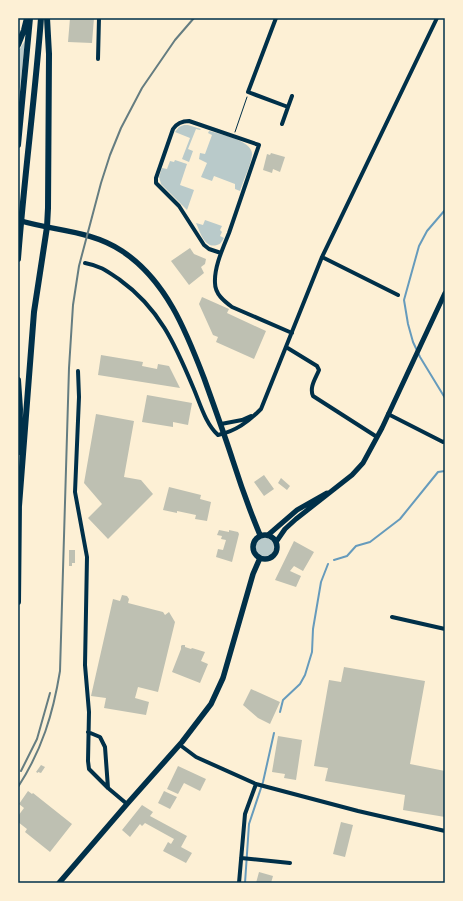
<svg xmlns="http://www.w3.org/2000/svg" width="463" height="901" font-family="'Fira Sans Condensed',sans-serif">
<rect width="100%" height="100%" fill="#fdf0d5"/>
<path fill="#b9caca" d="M25,41l-5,48 -2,-4v-34z
M184,125h4l13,4 -1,1 -4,-1 -8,20 5,2 -4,11 -7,-3 8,-21 -15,-6 4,-5z
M209,131c11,3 45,10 43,24 -1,10 -9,26 -12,36l-5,-2v-5l-21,-8 -2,5 -11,-4 6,-14 -8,-4 1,-6 5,1 7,-19 -4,-2z
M175,160l12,4 -7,21 14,5 -7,20 -26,-26 -2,-7 3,-9 5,1 3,-8 4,1z
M205,220l17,6 -2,4 2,2 -2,4 4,2c-2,3 -3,6 -7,7 -13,4 -17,-14 -21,-22l7,2z
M254 547a10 10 0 1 1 20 0a10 10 0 1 1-20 0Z"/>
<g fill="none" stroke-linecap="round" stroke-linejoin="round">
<path stroke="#669bbc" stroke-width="2" d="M445,210l-18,21 -8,15 -15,54 4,24 5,18 7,15 25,41
M334,560l13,-4 9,-10 14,-4 30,-23 38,-47 7,-1
M280,712l3,-12 17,-16 5,-9 7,-23 1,-23 8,-47 7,-18
M245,883l4,-59 14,-42 11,-49"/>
</g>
<path fill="#bec0b2" d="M70,18h24l-2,25 -24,-1z
M271,153l14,4 -5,15 -7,-3 -1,4 -9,-3 4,-16 3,1z
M190,248l4,6 12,5 -1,5 -4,3 3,6 -15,12 -18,-24z
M202,297l27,12 -2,4 39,18 -12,28 -38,-17 2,-5 -5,-2 -14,-31z
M101,355l42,7 -1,4 15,3 1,-5 11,2 11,22 -82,-13z
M147,395l45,8 -4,22 -15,-3v5l-31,-5z
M96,414l38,7 -10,56 17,3 12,14 -45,45 -20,-21 14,-14 -18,-21z
M264,475l10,14 -10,7 -10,-14z
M281,478l9,8 -3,4 -9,-7z
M169,487l32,8 -1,4 11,3 -4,19 -12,-2 1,-4 -19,-4v2l-14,-3z
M219,530l10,2v-2l9,2 1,2 -7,28 -16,-5 2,-8 5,1 3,-10 -5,-1 1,-3 -5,-1z
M294,541l20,11 -11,19 -9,-5 -4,5 11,5 -5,11 -21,-7z
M69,550h6v13h-3v3h-3z
M122,595l5,1 2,3 -1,4 35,9 2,3 4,-3 6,10 -17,70 -20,-5 -3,11 14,4 -3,13 -42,-7 2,-10 -15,-2 22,-97 7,2z
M182,645h3v2l6,2 1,-1 13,4 -4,9 7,3 -8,19 -28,-11 9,-23v-3z
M344,667l81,14 -15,83 35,7v46l-42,-7 2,-15 -80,-14 3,-13 -14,-2 15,-86 12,2z
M251,689l29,13 -10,22 -12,-6 -15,-13z
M278,736l24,4 -6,40 -12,-2 1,-4 -13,-2z
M41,765l4,2 -4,6 -3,-1v1l-2,-1z
M178,766l28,13 -6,12 -16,-8 -6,11 -11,-5z
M28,791l4,3 1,-1 39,31 -22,28 -25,-20 2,-3 -9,-7v-6l6,-8 -5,-4z
M164,791l13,6 -7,12 -12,-6z
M142,805l11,7 -3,4 37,20 -6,11 11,6 -6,10 -23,-12 5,-9 3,2 3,-5 -29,-16 -3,3 -2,-2 -10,13 -8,-7z
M341,822l12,3 -8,32 -12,-3z
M259,872l14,4 -2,7h-15z"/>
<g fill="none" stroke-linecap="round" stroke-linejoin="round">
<path stroke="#003049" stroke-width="1" d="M235,132l12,-35"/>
<path stroke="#003049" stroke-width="4" d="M276,18l-28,74 40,15 -6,17
M98,59l1,-41
M288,107l4,-11
M221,253l-12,-4 -5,-4 -25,-39 -23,-23v-5l17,-49c4,-6 9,-8 16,-8l70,24c-10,29 -20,59 -30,88 -6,15 -15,34 -14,50 0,11 9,18 17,24l60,26
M322,257l76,38
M85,263c16,3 22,8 35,17 39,28 55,64 73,107 7,16 12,36 25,48 18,-4 30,-13 43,-26l61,-152 115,-239
M286,347l31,19 2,4c-3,8 -10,17 -6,26l64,41
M78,371l1,26 -4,95 12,65 -2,108 4,47 -1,49 1,8 19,19 19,16
M388,414l55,28 2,-1
M221,424l21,-4 9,-4
M392,617l53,12
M88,732l12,5 5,10 3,41
M180,745l16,12 60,27 102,27 87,20
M241,858l49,5
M239,883l6,-69 11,-30"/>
<path stroke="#003049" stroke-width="5" d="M268,535l29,-25 30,-17
M276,542l9,-13 11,-10 56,-44 11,-12 19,-35 63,-135"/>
<path stroke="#003049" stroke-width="5.5" d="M18,220c35,11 73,10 104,31 44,29 64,80 82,127 10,28 20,55 29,83 8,25 17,50 27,74
M253 547a12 12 0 1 1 24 0a12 12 0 1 1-24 0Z
M59,883l68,-79 55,-62 29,-38 12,-26 30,-104 7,-16"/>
<path stroke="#003049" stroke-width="6" d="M18,45l6,-15 3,-12
M18,145l12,-127
M18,259c6,-81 17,-161 23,-241
M18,380l2,29 -1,43
M19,506l15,-194 13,-85 1,-19 1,-154 -2,-36
M18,602l1,-99"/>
<path stroke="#657d81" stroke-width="2" d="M21,771l16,-32 13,-46
M18,787c24,-37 35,-73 42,-116l9,-303 4,-63 6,-39 22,-83 9,-28 11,-27 21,-40 33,-48 19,-22"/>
</g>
<rect width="463" height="901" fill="none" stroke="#fdf0d5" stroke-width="38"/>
<rect x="19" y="19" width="425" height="863" fill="none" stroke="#003049" stroke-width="1.5"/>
</svg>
